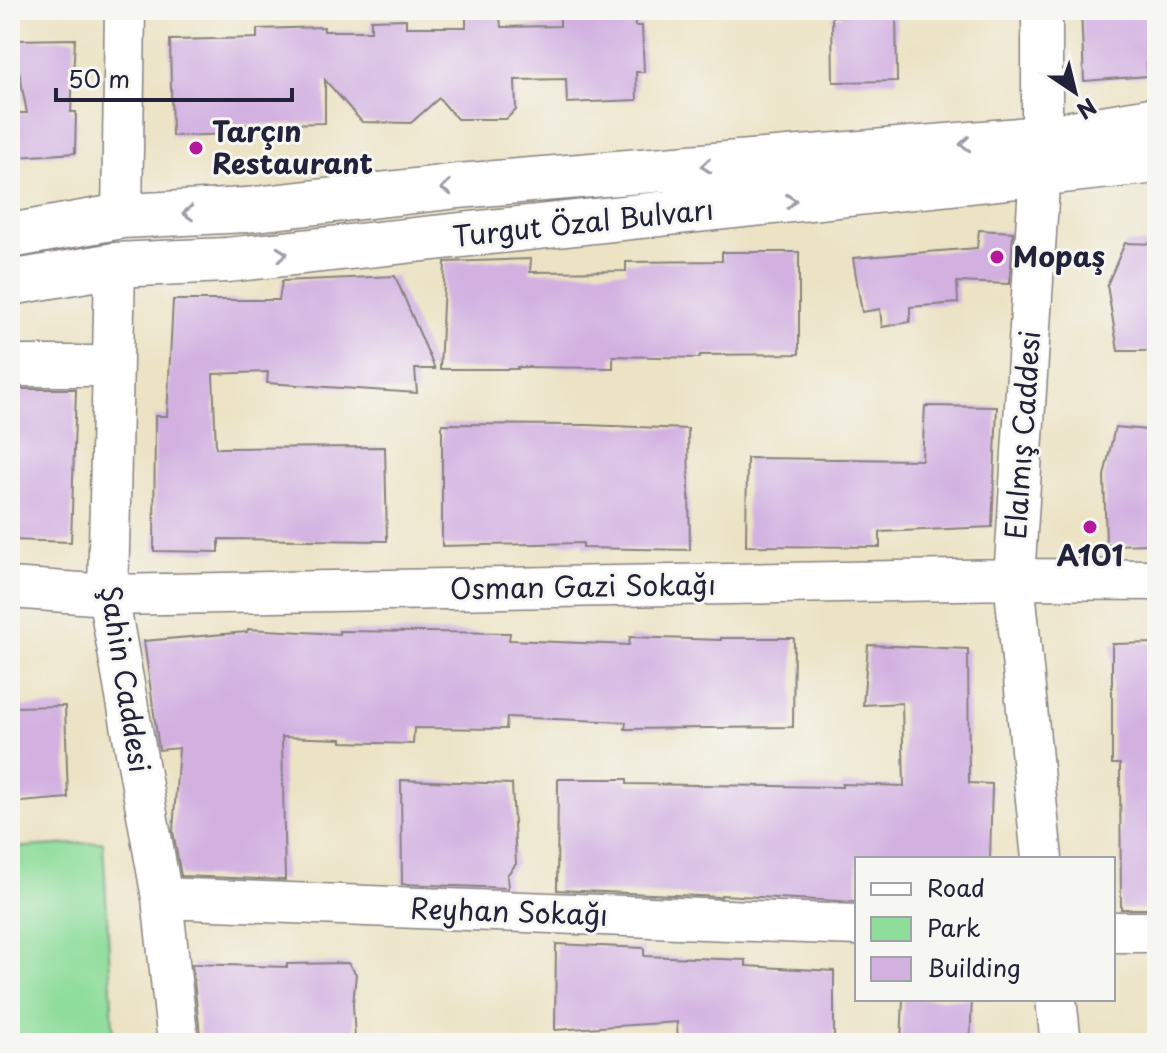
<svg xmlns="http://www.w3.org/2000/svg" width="1167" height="1053" font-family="'Playpen Sans',sans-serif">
<rect width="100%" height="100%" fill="#f6f6f2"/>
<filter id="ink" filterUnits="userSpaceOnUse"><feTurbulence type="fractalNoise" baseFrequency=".0125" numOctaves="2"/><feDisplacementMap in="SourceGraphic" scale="16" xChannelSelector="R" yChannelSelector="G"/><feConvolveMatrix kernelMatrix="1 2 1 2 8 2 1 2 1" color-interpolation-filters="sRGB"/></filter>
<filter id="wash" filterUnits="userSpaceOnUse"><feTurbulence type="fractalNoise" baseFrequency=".006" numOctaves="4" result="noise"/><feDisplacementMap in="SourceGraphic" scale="32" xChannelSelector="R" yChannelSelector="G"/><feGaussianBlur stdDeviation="1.8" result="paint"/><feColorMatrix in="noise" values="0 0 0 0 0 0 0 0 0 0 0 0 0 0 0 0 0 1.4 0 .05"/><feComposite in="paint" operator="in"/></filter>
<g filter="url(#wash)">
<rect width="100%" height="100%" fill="#ece3c4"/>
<path fill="#8fdd9b" stroke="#58806b" stroke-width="2" d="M103,842l11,201h-104v-195z"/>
<g id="blocks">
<path fill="#d2b1e1" d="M634,10l1,16h7l2,46h-8l1,28 -70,3 -1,-24 -51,1 1,30 -10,9h-49l-18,-21 -28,25 -49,-1 -37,-42v43l-87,2v9l-66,2 -2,-96 87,-2v-9l67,-2v4h47v-11l35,-1v8h60v-11h34l1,11 59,-1v-10l28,-1v-3z
M841,10h47v2h8l1,69 -64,1 -1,-66h10z
M1081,10h65l1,66 -63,5z
M75,39l-4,73h5l-1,41 -57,4 -6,-44h15l-14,-73z
M979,230l34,2 -3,52 -53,-2 1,21 -48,4v15l-28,5 -2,-18 -18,3 -9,-54 124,-10z
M1125,243l32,1v107h-39l-11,-66z
M722,252h77v102l-99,1v3l-87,-2v12l-96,-1 1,2h-78l5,-107 86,-3 -1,13 96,-1v-9l96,-1z
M395,276l40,93h-20l2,24 -150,-10 1,-11 -55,2 3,74 169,-1 2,94 -168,-2v13l-65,-1 1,-135h12l6,-116h106l3,-19z
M10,389h66l-5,153 -61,-2z
M925,406l72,1 -5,120 -112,5v15l-134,-1 1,-88 175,2z
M442,424l144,1 102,4 2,121 -107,-2v-5l-141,3z
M1115,427l42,4v113l-51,1 -2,-69z
M248,629l91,5v-3l171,2 -1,7 120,5 1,-8 91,3v-2h73l-1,89 -168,2 1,-7 -119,-5 -1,12 -92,-1 -1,16 -71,-2v-3l-60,-2 3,143 -104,-4 -8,-45 6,-83 -20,2 -15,-109 103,-9z
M1157,643v266h-36l-1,-145h-8v-120z
M868,645l100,4 1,134 23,1 -2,75h-133v43l-136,-7v2l-164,-7 1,-111h69v5l215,3v-3l62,2 -2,-83 -39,2z
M65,706l3,92 -58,5v-96z
M401,780l111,4 4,80 -9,11 1,13 -106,-4z
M556,944l88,4v8l102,4v6l88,5v72h-156l-1,-21 -122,8z
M348,963l8,11 -3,30 2,36 -154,3 -9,-79 95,3v-3z
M903,999h69l-2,44h-69z"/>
</g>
</g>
<g filter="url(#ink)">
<use href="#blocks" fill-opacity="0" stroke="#878280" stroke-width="2"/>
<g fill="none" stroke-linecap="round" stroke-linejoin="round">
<g stroke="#878280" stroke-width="43">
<path id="minor" d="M1042,10v128l-28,441 28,280
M122,216l3,-206
M115,265l-7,330 54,303 16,145
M10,366h103
M10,588l98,7 906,-16 143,1
M162,898l695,27
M1113,932h44
M1056,999l5,44"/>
</g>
<g stroke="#878280" stroke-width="47">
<path id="major" d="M10,236l112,-20 125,-6 211,-24 584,-48 115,-19
M10,283l105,-18 112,-5 930,-99"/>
</g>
<use href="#minor" stroke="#fff" stroke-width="40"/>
<use href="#major" stroke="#fff" stroke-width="44"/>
</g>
<defs><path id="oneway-chevron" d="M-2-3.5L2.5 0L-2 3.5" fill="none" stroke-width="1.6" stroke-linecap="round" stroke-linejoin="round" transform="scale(2)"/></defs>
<g stroke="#9c9ca7">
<use href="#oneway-chevron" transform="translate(965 144) rotate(175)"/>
<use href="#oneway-chevron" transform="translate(706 166) rotate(175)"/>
<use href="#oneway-chevron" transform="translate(446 188) rotate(174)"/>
<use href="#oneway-chevron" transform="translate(791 201) rotate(-6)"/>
<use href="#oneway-chevron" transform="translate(188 213) rotate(177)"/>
<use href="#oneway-chevron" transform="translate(282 254) rotate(-6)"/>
</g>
</g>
<g fill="#b5179e" stroke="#f6f6f2" stroke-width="3">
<circle cx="196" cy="148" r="8"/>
<circle cx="997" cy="257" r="8"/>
<circle cx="1090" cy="527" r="8"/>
</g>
<g text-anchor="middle" stroke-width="6" stroke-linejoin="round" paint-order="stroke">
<g font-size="28" font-weight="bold" fill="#22223b" stroke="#f6f6f2" text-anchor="start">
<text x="212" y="142">Tarçın<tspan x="212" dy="32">Restaurant</tspan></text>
<text x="1013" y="267">Mopaş</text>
<text x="1090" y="566" text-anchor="middle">A101</text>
</g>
<g font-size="28" fill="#22223b" stroke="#f6f6f2">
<text transform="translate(583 223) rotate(-6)" y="10">Turgut Özal Bulvarı</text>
<text transform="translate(1023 435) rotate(-86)" y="10">Elalmış Caddesi</text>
<text transform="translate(583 587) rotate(-1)" y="10">Osman Gazi Sokağı</text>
<text transform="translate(125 679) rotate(81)" y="10">Şahin Caddesi</text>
<text transform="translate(509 912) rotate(2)" y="10">Reyhan Sokağı</text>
</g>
</g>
<rect width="1167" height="1053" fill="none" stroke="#f6f6f2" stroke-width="40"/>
<rect x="855" y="857" width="260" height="144" fill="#f6f6f2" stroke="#a1a1a9" stroke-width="2"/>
<rect x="871" y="883" width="40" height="12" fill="#ffffff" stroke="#a1a1a9" stroke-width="2"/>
<text x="927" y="897" font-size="24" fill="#22223b">Road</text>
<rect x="871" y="917" width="40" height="24" fill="#8fdd9b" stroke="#a1a1a9" stroke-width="2"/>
<text x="927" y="937" font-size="24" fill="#22223b">Park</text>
<rect x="871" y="957" width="40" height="24" fill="#d2b1e1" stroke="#a1a1a9" stroke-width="2"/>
<text x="927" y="977" font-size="24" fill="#22223b">Building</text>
<g transform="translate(1075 92) rotate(145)" stroke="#f6f6f2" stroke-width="6" paint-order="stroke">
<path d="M0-6L14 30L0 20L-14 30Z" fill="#22223b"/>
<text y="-12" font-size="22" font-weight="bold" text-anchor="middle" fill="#22223b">N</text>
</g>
<path d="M56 88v12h236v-12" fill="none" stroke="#22223b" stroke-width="4"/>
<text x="68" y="88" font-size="24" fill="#22223b" stroke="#f6f6f2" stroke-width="6" paint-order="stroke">50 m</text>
</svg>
